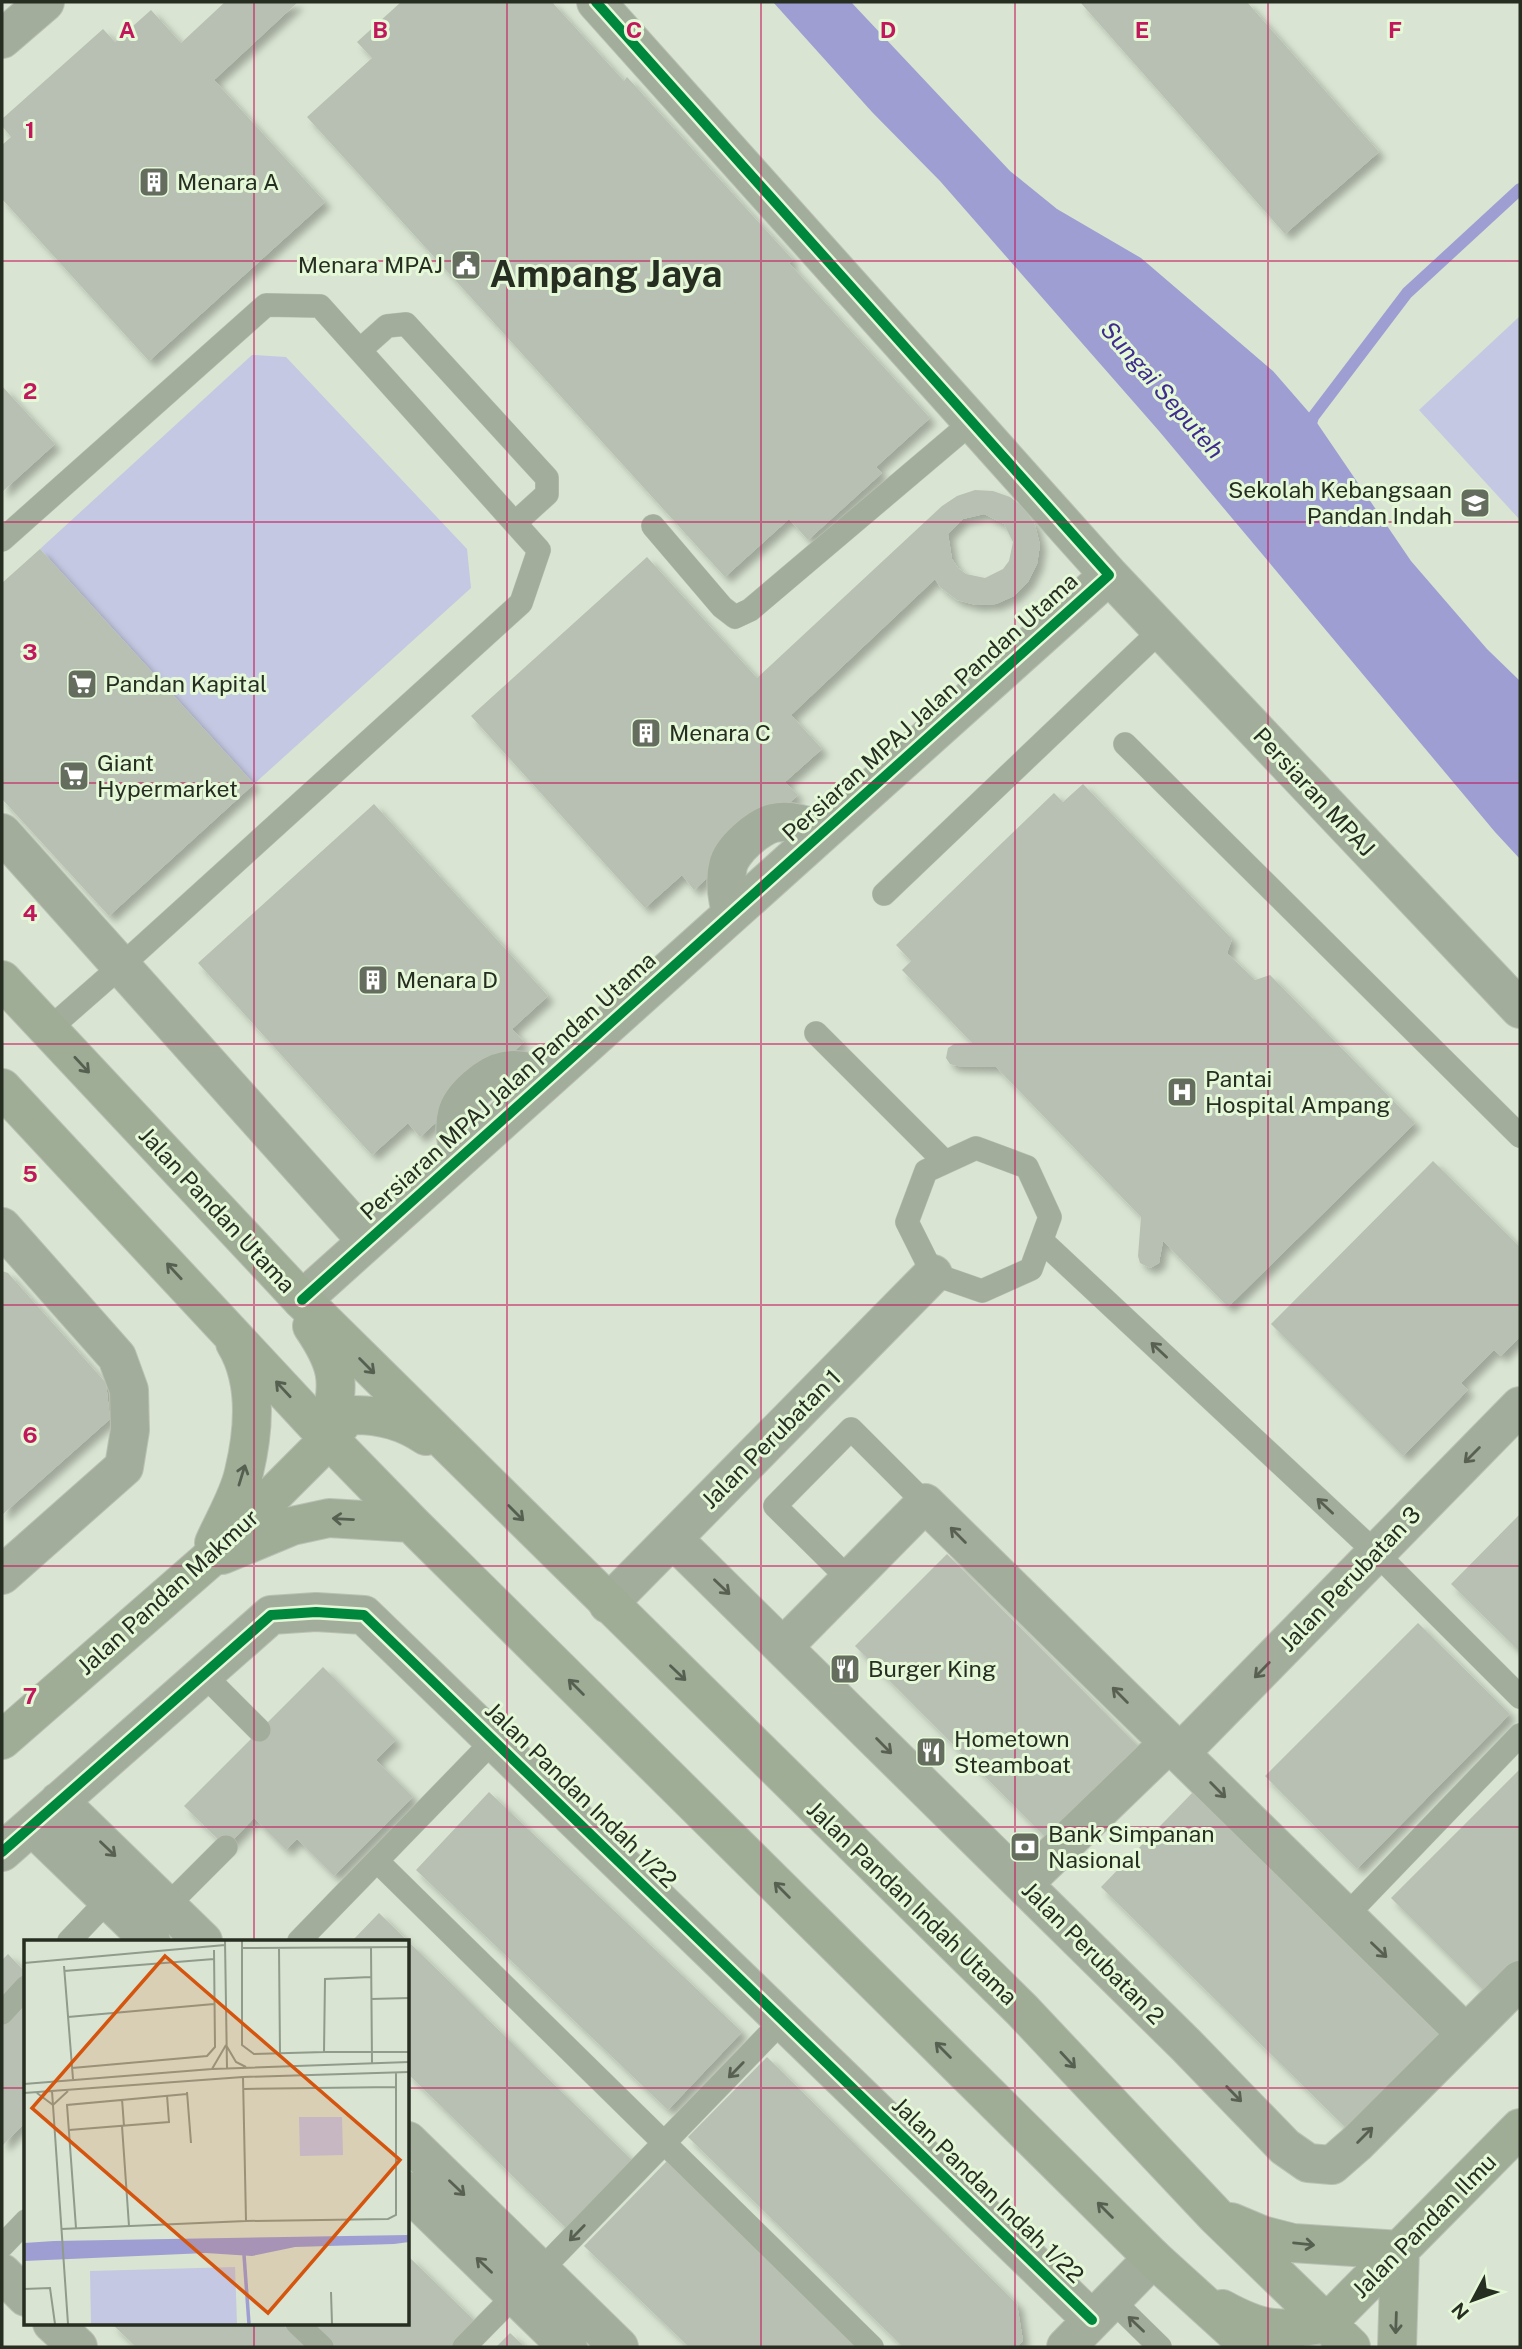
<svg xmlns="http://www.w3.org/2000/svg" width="1522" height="2349" font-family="'Public Sans',sans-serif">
<defs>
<filter id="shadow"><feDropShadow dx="6" dy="6" stdDeviation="3.5" flood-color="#0004"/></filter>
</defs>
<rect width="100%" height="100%" fill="#d9e4d2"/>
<path fill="#c4c8e2" d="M1520,316v204l-101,-110z
M252,355l34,2 181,192 4,39 -217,196 -214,-235z"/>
<path fill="#9e9ed3" d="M773,2h78l159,169 47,38 84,49 132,113 40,46 98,144 76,88 33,32v178l-25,-27 -336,-401 -219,-250 -68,-69z"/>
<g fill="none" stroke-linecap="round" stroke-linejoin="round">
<path stroke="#9e9ed3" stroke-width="12" d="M1308,432l5,-15 94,-124 113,-104"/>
</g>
<path fill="#b8c0b3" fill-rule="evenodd" filter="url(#shadow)" d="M225,2h73l-84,78 111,122 -176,159 -147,-162v-54l9,-8 -9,-11v-7l101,-90 12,13 36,-32 30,33z
M401,2h151l72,79 3,-4 166,183 -4,3 141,155 -54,49 6,6 -74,67 -19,-21 -64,58 -418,-460 65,-59 -15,-16z
M1080,2h167l132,150 -94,82z
M2,386l53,58 -53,48z
M975,490l18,1 17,6 14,11 11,17 5,20 -3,19 -9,18 -14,14 -18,8 -20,1 -19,-5 -17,-13 -5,-8 -144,136 31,34 -37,33 13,13 -104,95 -12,-15 -37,33 -174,-192 176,-159 110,121 185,-172 15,-10zM984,514l20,10 9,18 -4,19 -6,8 -18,9 -19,-4 -8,-6 -6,-9 -4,-25 15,-15z
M40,549l214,235 -145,132 -107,-117v-216z
M1083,784l149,155 -5,14 28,27 15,-5 145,148 -187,184 -65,-66 -4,22 -9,5 -10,-5 -2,-7 3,-39 -145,-150 -39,-1 -7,-2 -4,-6 2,-10 6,-4 18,-1 -70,-73 9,-9 -15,-16 158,-152 9,9z
M374,804l174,192 -36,33 12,13 -104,95 -12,-14 -36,32 -174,-192z
M1433,1161l87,86v90l-19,19 -7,-6 -33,33 7,7 -65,66 -132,-132z
M2,1271l6,2 98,110 4,36 -108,96z
M1520,1514v138l-69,-68z
M947,1554l197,198 -92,92 -197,-198z
M1418,1623l92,91 -153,155 -92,-93z
M323,1667l73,73 -20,20 37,37 -79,79 -37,-37 -11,11 -32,-32 -28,29 -42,-41z
M1520,1769v190l-34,34 -95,-95z
M1194,1791l250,246 -93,96 -250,-246z
M489,1792l253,240 -74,78 -252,-240z
M379,1913l77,75 25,25 26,25 25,25 102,99 -66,68 -160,-156v-133h-56z
M8,1954l18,19v149l-24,24v-186z
M767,2057l250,247 6,37 -6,6h-114l-215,-210z
M667,2161l193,186h-171l-105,-101z
M408,2256l70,68 -23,23h-122l-25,-24h100z
M111,2323h170l25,24h-170z
M510,2333l15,14h-29z"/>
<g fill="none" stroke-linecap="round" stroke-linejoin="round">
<g stroke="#bac1b4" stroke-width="24">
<path id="lane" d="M360,350l27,-24 19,-2 141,154v16l-32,29
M653,526l69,81 13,10 15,-7 222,-188
M2,540l264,-235 54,1 219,244 -18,53 -400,363 -73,64
M1125,744l395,392
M884,894l277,-264
M816,1033l129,129
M976,1148l51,19 23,50 -19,52 -49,22 -49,-17 -26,-52 19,-51z
M1042,1241l333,311 145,145
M850,1580l-75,-74 76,-77 74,74
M203,1674l56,56
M377,1861l495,486
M167,1906l59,-59
M1345,1917l175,-182
M69,1941l39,-41
M299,1941l195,-201
M2,2013l24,-26
M2,2246l24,-25
M541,2270l242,-250
M1112,2300l48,47
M297,2323l25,24
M464,2347l51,-52"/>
</g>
<g stroke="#bac1b4" stroke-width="40">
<path id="street" d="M2,39l43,-37
M1109,575l411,434
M2,833l365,408
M731,914c-3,-16 -7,-32 -3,-48 3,-16 31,-40 46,-43 16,-4 34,3 48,9
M460,1157c-3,-14 -7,-28 -3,-43 4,-17 31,-40 48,-43 14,-3 30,2 43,8
M2,1227l115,130 12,33 1,40 -6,37 -122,108
M302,1300l807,-725 -513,-573
M673,1539l513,506 99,102 23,16 24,2 24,-21 164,-164
M608,1604l325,-330
M783,1647l142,-144 541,531
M1180,1753l340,-347
M59,1801l144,140
M32,1826l119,115
M2,1852l269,-237 45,-3 48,3 728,705
M1023,1884l146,-141
M408,2141l211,206
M408,2191l160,156
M2,2273l24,24
M52,2323l26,24
M1066,2347l87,-89"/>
</g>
<g stroke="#bac1b4" stroke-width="40">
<path id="secondary" d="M2,980l300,320 720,710 194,206 135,131
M2,1088l327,351 82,84 742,735 98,89
M312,1326c33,49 24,58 17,113
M214,1543c10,-23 25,-47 30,-71 10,-42 14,-91 -9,-129
M222,1555l70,-29 37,-8 82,5
M2,1740l205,-179 122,-122 19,-24c28,-1 54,4 78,21
M1231,2222l31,13 31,8 107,7
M1222,2309c44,24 57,22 105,14
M1327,2323l193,-195
M1397,2347l3,-97"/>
</g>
<use href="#lane" stroke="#a3ad9b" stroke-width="23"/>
<use href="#street" stroke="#a3ad9b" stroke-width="38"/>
<use href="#secondary" stroke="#9fac96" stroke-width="38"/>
<g stroke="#e5f9d8" stroke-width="15">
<path id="cycleway" d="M302,1300l807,-725 -513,-573
M2,1852l269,-237 45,-3 48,3 728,705"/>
</g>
<use href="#cycleway" stroke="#00873e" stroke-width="10"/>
</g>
<defs><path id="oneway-shaft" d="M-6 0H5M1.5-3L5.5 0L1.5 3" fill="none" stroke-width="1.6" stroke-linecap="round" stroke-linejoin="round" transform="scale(1.75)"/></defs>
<g stroke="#566050">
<use href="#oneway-shaft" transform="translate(82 1065) rotate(47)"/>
<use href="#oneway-shaft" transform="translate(174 1271) rotate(-133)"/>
<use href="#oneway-shaft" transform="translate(367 1366) rotate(45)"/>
<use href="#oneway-shaft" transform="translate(283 1389) rotate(-133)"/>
<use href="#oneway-shaft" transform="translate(242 1475) rotate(-73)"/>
<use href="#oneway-shaft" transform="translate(516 1513) rotate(45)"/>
<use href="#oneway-shaft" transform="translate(343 1519) rotate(-177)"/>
<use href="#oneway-shaft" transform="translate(678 1673) rotate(44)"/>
<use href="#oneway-shaft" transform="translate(576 1687) rotate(-135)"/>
<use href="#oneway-shaft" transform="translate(782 1890) rotate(-135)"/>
<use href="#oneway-shaft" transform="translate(943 2050) rotate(-135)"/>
<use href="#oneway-shaft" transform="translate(1068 2060) rotate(47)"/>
<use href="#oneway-shaft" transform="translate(1105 2210) rotate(-135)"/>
<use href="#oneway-shaft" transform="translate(1304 2244) rotate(6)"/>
<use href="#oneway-shaft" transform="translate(1396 2323) rotate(92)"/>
</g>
<g stroke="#586052">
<use href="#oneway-shaft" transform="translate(1159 1350) rotate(-137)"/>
<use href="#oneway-shaft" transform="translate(1472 1455) rotate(135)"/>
<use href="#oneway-shaft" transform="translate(1325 1506) rotate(-137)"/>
<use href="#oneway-shaft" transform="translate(958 1535) rotate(-135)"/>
<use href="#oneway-shaft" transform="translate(722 1587) rotate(44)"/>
<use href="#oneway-shaft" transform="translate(1262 1670) rotate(134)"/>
<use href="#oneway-shaft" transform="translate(1120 1695) rotate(-135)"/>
<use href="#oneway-shaft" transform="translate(884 1746) rotate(45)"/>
<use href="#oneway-shaft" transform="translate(1218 1790) rotate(45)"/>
<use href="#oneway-shaft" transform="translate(108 1849) rotate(44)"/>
<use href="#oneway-shaft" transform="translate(1379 1950) rotate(44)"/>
<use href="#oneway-shaft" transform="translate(736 2070) rotate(134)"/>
<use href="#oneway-shaft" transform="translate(1234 2094) rotate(46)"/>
<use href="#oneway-shaft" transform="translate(1365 2135) rotate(-45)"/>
<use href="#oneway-shaft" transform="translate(457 2188) rotate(44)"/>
<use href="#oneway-shaft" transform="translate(577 2233) rotate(134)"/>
<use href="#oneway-shaft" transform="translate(484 2265) rotate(-136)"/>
<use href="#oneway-shaft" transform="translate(1136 2324) rotate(-136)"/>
</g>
<path fill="none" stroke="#c2185b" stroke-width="2" stroke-opacity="0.55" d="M254,2v1939M507,2v2345M761,2v2345M1015,2v2345M1268,2v2345M2,261h1518M2,522h1518M2,783h1518M2,1044h1518M2,1305h1518M2,1566h1518M2,1827h1518M2,2088h24M408,2088h1112M254,2323v24"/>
<defs>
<g id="building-square" transform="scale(1.575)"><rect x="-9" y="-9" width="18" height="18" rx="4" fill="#656d5f" stroke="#e5f9d8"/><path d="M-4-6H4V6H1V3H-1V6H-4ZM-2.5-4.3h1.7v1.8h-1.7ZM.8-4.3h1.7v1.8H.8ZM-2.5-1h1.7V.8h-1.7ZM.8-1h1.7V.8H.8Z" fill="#fff"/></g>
<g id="civic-square" transform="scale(1.575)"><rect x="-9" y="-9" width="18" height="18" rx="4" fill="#656d5f" stroke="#e5f9d8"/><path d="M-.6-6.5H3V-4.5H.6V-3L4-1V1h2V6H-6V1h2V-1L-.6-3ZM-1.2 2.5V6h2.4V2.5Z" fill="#fff"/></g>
<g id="school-square" transform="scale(1.575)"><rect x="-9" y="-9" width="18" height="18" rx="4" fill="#656d5f" stroke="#e5f9d8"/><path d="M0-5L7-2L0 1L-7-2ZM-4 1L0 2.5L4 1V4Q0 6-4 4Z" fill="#fff"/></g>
<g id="supermarket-square" transform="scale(1.575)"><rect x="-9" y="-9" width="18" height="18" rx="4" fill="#656d5f" stroke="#e5f9d8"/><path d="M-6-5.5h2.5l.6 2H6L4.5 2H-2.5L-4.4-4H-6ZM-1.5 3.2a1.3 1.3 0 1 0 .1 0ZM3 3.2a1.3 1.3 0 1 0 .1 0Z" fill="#fff"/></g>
<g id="hospital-square" transform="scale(1.575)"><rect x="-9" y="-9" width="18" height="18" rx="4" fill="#656d5f" stroke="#e5f9d8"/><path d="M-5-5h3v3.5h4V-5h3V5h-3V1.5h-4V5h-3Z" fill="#fff"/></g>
<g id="restaurant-square" transform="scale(1.575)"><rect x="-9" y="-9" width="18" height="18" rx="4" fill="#656d5f" stroke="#e5f9d8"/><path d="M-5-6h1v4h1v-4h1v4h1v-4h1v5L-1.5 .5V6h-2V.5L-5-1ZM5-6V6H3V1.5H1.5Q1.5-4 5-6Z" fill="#fff"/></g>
<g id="bank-square" transform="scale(1.575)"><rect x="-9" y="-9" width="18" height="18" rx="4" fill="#656d5f" stroke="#e5f9d8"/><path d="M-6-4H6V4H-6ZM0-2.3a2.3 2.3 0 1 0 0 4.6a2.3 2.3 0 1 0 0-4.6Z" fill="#fff"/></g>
</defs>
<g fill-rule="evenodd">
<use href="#building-square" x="154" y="182"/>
<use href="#civic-square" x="466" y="265"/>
<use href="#school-square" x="1475" y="503"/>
<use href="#supermarket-square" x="82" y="684"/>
<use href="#building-square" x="646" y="733"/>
<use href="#supermarket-square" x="74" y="776"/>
<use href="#building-square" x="373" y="980"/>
<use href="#hospital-square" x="1182" y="1092"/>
<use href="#restaurant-square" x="845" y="1669"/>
<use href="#restaurant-square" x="931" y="1752"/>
<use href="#bank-square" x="1025" y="1847"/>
</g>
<g text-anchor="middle" stroke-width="6" stroke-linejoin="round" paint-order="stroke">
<g font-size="23" fill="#262d21" stroke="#e5f9d8" text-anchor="start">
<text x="177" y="190">Menara A</text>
<text x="443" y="273" text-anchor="end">Menara MPAJ</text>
<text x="1452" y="498" text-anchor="end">Sekolah Kebangsaan<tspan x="1452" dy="26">Pandan Indah</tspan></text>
<text x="105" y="692">Pandan Kapital</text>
<text x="669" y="741">Menara C</text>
<text x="97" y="771">Giant<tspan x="97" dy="26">Hypermarket</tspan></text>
<text x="396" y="988">Menara D</text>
<text x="1205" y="1087">Pantai<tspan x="1205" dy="26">Hospital Ampang</tspan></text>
<text x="868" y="1677">Burger King</text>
<text x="954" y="1747">Hometown<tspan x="954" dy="26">Steamboat</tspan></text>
<text x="1048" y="1842">Bank Simpanan<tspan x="1048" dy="26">Nasional</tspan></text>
</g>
<g font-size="23" fill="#262d21" stroke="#e5f9d8">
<text transform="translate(930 707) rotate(-42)" y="8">Persiaran MPAJ Jalan Pandan Utama</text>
<text transform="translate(1314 792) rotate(47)" y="8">Persiaran MPAJ</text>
<text transform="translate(508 1086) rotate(-42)" y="8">Persiaran MPAJ Jalan Pandan Utama</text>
<text transform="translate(217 1210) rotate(47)" y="8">Jalan Pandan Utama</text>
<text transform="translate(771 1439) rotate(-45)" y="8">Jalan Perubatan 1</text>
<text transform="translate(1350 1579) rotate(-46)" y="8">Jalan Perubatan 3</text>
<text transform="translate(168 1592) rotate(-42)" y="8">Jalan Pandan Makmur</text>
<text transform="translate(581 1795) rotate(44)" y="8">Jalan Pandan Indah 1/22</text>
<text transform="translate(912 1903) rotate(44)" y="8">Jalan Pandan Indah Utama</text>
<text transform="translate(1093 1953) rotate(45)" y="8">Jalan Perubatan 2</text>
<text transform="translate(988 2190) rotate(44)" y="8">Jalan Pandan Indah 1/22</text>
<text transform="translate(1424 2226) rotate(-45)" y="8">Jalan Pandan Ilmu</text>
</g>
<g font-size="24" font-style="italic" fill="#3e2c8e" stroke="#e5f9d8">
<text transform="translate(1162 390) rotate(49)" y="8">Sungai Seputeh</text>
</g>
<g font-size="37" font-weight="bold" fill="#262d21" stroke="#e5f9d8">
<text x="606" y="287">Ampang Jaya</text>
</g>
</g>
<g transform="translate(24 1940)">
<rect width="385" height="385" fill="#d9e4d2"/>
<path d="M275,177h43l1,38 -43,1zM211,327l2,57h-146l-1,-53z" fill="#c4c8e2"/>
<path d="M385,295v7l-15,2 -99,3 -43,9 -46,-3 -182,8v-18l30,-2z" fill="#9e9ed3"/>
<path fill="none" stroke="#9e9ed3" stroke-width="3.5" d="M220,315l5,69"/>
<path fill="none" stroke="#919b8b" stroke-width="2" d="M201,1l2,127M218,1v104l12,9 70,-2 1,-73 46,-2M347,7l1,116M218,8l167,-1M255,8l1,106M0,23l201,-18M40,26l9,113M40,31l150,-12M347,59l38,-1M44,77l146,-13M202,105l10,17 10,5M300,112h85M48,128l135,-12 8,-9 -1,-97M188,129l14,-24M219,137l3,144 142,-2 8,-4v-142M0,144l188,-15 197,-7M385,148v110M220,149l152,-2M28,151l16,233M163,152l4,51M0,153l219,-16 166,-5M13,153l16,12 15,-14M98,159l2,27M98,186l7,100M45,190l100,-8 -2,-27M52,288l-9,-123 120,-11M37,289l185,-8M0,349l26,-1 5,36M307,352l1,32"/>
<path fill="#d5550e" fill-opacity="0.15" stroke="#d5550e" stroke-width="3.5" d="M141,16l235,204 -132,153 -236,-205z"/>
<rect width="385" height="385" fill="none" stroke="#262d21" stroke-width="3.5"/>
</g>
<g font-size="23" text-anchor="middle" font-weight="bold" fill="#c2185b" stroke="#e5f9d8" stroke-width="6" stroke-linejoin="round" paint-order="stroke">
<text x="127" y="38">A</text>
<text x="380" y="38">B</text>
<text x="634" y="38">C</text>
<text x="888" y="38">D</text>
<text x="1142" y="38">E</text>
<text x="1395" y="38">F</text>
<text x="30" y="138">1</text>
<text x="30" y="399">2</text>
<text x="30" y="660">3</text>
<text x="30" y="921">4</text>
<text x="30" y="1182">5</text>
<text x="30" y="1443">6</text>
<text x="30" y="1704">7</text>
</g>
<rect width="1522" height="2349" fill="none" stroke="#262d21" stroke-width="7"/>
<g transform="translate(1473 2300) rotate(229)" stroke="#e5f9d8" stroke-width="5" paint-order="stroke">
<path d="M0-5L12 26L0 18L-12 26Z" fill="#262d21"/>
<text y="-10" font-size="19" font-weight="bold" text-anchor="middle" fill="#262d21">N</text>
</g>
</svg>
